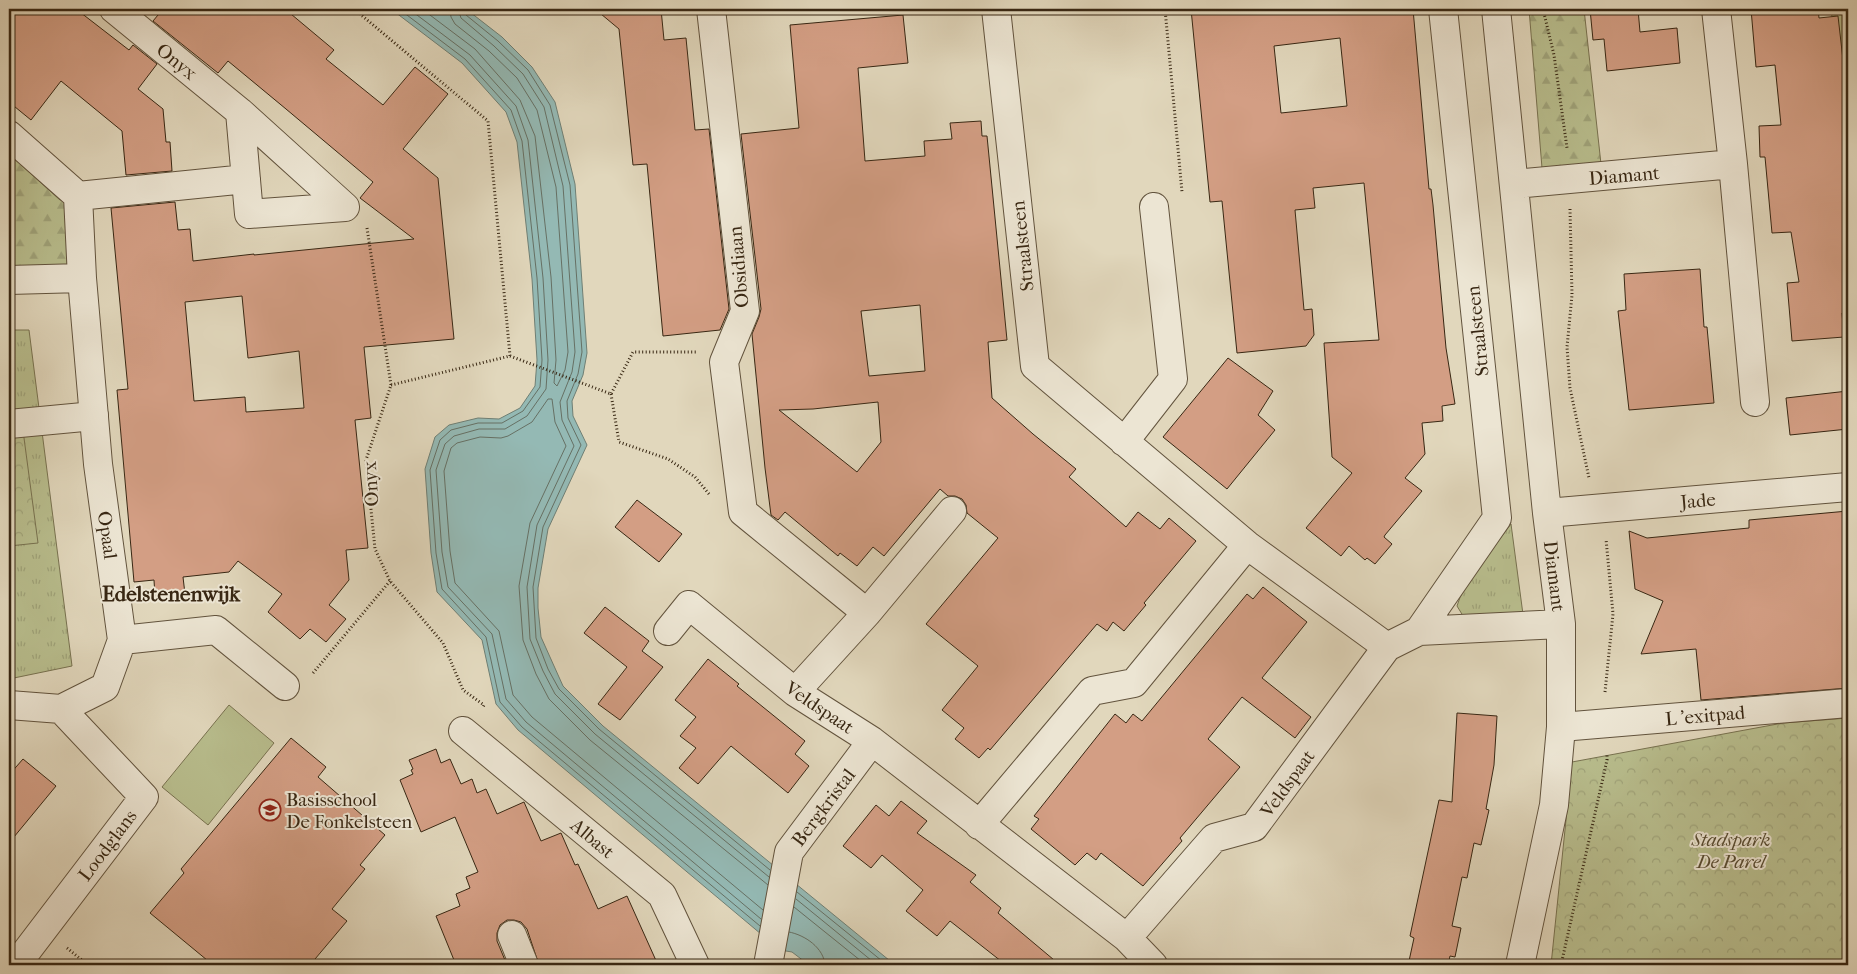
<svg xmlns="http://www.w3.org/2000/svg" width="1857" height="974" font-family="'IM FELL French Canon',serif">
<defs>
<pattern id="grass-tufts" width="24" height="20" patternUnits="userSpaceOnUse" patternTransform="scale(1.25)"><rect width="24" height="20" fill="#b8bd8d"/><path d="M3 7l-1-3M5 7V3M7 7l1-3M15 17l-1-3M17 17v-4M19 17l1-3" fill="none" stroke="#9fa279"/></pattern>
<pattern id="forest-firs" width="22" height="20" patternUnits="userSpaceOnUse" patternTransform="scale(1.25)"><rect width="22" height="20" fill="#b8bd8d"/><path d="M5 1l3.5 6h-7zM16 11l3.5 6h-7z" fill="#9fa279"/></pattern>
<pattern id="park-crowns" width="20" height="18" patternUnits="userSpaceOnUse" patternTransform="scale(1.25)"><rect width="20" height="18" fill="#b8bd8d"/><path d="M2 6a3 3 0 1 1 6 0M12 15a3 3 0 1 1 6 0" fill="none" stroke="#9fa279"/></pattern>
</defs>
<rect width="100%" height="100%" fill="#e1d7bc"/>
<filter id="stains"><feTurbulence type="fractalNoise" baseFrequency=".004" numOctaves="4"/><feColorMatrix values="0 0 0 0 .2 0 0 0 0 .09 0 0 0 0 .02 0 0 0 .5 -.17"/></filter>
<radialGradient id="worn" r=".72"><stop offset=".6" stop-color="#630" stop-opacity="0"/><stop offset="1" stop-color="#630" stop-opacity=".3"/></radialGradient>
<path fill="url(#grass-tufts)" stroke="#787250" d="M9,330h20l43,336 -63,13z
M1511,524l13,98 -56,2 -11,-18 7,-20z"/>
<path fill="url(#forest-firs)" stroke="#787250" d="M1529,9h55l17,155 -59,4z
M1831,9h17v137z
M9,154l51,46 4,-1 7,70 -62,-1z"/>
<path fill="url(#park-crowns)" stroke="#787250" d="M22,423l16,120 -29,3v-122z
M1848,718v247h-297l21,-203 211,-39z"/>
<path fill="#b8bd8d" stroke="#787250" d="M229,705l45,38 -66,82 -46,-38z"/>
<path fill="#94b9b4" stroke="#6f7f74" d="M391,9h75l36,28 30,30 23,35 20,82 12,169 -4,22 -11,26 1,15 14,29 -39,84 -10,59v20l3,29 22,49 40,40 292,239h-86l-17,-13 -12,-2 -262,-220 -22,-26 -14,-64 -45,-48 -6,-39 -6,-84 10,-32 14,-12 29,-7 21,1 21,-11 15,-22 2,-26 -5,-81 -15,-137 -11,-30 -44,-49z"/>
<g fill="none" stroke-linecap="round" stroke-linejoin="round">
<path stroke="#667064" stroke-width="1" d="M399,9l66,50 46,51 11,31 15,137 5,82 -2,27 -17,24 -21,12h-24l-27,7 -11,10 -10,30 6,83 6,36 44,48 14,65 22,25 238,199
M409,9l61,46 46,51 12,34 15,138 5,82 -2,29 -19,27 -22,13h-26l-25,7 -9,8 -9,26 6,82 6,35 44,47 14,65 20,23 235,197
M422,9l53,40 45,51 15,36 16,141 5,83 -2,23 3,3 8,-16 3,-18 -12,-165 -19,-77 -20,-32 -28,-27 -34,-27 -4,-7 -1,-8
M458,9l3,9 33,28 29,28 21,33 19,79 12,166 -3,20 -12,30 2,18 12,26 -37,79 -10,62 3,52 13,32 12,23 40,40 174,143
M464,9l2,6 32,26 30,29 22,35 20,80 12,167 -4,22 -11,27 1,17 13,27 -38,82 -10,60 3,51 12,31 11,20 40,40 171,141
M797,892l90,73
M796,899l81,66
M794,907l72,58
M763,910l-231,-193 -19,-22 -14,-64 -44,-48 -5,-32 -6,-80 7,-23 6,-5 23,-6 21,1 7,-2 24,-14 16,-23h4l3,23 11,24 -36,77 -11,63 4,54 13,34 13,25 41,41 178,145
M789,932c16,3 35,16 36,33"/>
</g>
<path fill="#d39e84" stroke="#382713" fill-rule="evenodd" d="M9,9h67l53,41 4,-5 24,19 -19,25 25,20 3,33h4l2,29 -46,4 -4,-44 -61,-50 -30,39 -22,-18z
M163,9h122l49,41 -8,9 57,46 32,-38 33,27 -45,55 35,29 16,161 -90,8 7,71 -16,2 13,128 -22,2 3,30 -20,25 17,14 -20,23 -16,-13 -10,10 -32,-27 14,-18 -44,-33 -9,11 -46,5 2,17 -30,3 -1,-17 -20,2 -17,-192 11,-1 -17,-181 64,-6 3,28 12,-1 3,32 61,-7v1l160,-16 -54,-41 13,-16 -87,-73 -58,-48 -10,12 -65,-52zM242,296l6,62 51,-7 5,57 -58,4 -1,-15 -51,4 -9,-99z
M595,9h66l3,31 22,-2 9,92 14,-1 20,180 -9,21 -57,6 -16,-172 -14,1 -14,-136z
M1191,9h222l16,180h2l2,16 13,143 9,56 -13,2 1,15 -21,2 3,31 -20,24 17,13 -37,44 -1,2 8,7 -17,20 -8,-6 -2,2 -16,-14 -8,10 -35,-28 46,-55 -20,-16 -8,-114 55,-3 -15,-157 -51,5 2,20 -20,2 9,100 8,-1 2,26 -8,11 -69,7 -15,-152 -12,1zM1340,38l7,68 -66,7 -7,-67z
M1590,9h48l2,23 37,-4 3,35 -73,8 -3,-32 -11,1z
M1751,9h67l1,9 19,-2 10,88v125h-5l5,83 -6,1 2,24 -52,4 -5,-58 12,-1 -8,-50 -19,1 -7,-76h-5l-1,-31 22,-1 -6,-60 -19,2z
M903,15l5,48 -50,5 7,93 60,-5 -1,-15 28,-2 -2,-16 31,-2 1,15h5l20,204 -19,2 4,56 41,36 43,35 -7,8 57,50 12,-15 22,17 9,-11 27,23 -52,62 2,2 -22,26 -11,-9 -6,9 -10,-7 -107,126 -2,-2 -9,10 -24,-19 9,-11 -22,-18 36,-44 -52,-42 72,-86 -31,-25 -1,-8 -4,-6 -7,-3h-7l-8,-7 -56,67 -11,-9 -16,19 -17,-13 -2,3 -53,-44 -7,8 -7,-5 -6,-47 -13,-134 7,-17 2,-8 -20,-175 58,-6 -9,-103zM920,305l5,66 -56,5 -8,-65zM878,402l3,40 -24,30 -78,-62 34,-1z
M1700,269l4,58h3l7,76 -85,7 -11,-99 8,-1 -2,-36z
M1228,358l45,33 -15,24 17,15 -48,59 -64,-52z
M1848,391v38l-58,6 -4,-37z
M637,500l45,34 -23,28 -44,-35z
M1848,511v177l-147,12 -5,-51 -55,5 22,-53 -28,-12 -6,-58 18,7 102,-10v-8z
M1263,587l44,35 -45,56 49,39 -16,21 -53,-41 -34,42 32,28 -60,71 2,3 -39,45 -42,-33 -5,7 -9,-7 -12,12 -44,-36 8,-10 -5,-3 81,-102 11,9 7,-9 9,7 105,-127 6,5z
M605,607l44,34 -7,10 21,16 -43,53 -22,-16 29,-37 -43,-34z
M708,659l31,25 -2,2 68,55 -10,13 14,12 -21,27 -57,-47 -33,38 -19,-16 17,-20 -16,-12 16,-19 -21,-17z
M1457,713l40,3 -3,49 -8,44 3,1 -8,35 -7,-2 -7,35 -5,-1 -10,49 9,2 -6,29 -5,-1 -2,9h-17l-22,-4 5,-23 -4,-2 29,-136 13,2z
M291,738l35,29 -8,10 67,58 -25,30 5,4 -33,40 15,12 -37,44h-97l-63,-52 34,-40 -3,-4z
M436,749l5,14 9,-4 11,25 11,-5 5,14 9,-4 11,25 27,-12 17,39 20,-8 14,32 3,-1 20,45 29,-13 31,69h-119l-12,-36 -6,-7 -7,-2h-7l-7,5 -3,8v8l10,24h-51l-20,-49 24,-10 -4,-12 14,-6 -4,-11 12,-5 -23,-55 -34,15 -21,-52 13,-6 -2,-4 2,-1 -4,-9z
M23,759l33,27 -47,57v-68z
M901,801l26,20 -10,12 59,42 -6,7 31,26 -3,5 62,52h-54l-56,-44 -13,15 -31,-25 17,-21 -41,-35 -11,13 -28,-22 33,-41 13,11z"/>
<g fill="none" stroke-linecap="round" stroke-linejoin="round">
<g stroke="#62533d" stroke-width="30">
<path id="pedestrian" d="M9,424l85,-8
M1561,727l287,-24"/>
</g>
<g stroke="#62533d" stroke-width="30">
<path id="minor" d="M114,9l126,103 105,95
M711,9l34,302 -21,51 19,150 124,101 -72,79
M996,9l39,357 212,179 140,102 32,-16 142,-7
M1496,9l51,504 14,111v103l-7,78 -34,160
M1716,9l17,155 22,238
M240,112l9,102 96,-7
M9,135l69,61 168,-17
M1514,184l219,-20
M9,280l73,-2 -4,-82
M1124,442l49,-63 -19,-172
M1547,513l301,-26
M867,613l85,-102
M668,631l21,-26 106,87 77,49 255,197 26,27
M1419,631l78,-113 -54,-509
M122,640l94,-10 69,56
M9,705l52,4 44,-22 17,-47 -24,-176 -16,-186
M463,731l199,164 33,70
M979,825l113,-134 42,-8 113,-138
M512,935l12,30
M1127,938l87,-100 40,-11 133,-180
M16,965l128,-168 -83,-88
M768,965l21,-113 83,-111"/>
</g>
<path stroke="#382713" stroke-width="3" stroke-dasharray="1 2.5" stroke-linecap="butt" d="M354,9l134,112 22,235
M1165,9l17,183
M1543,9l11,46 13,93
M1570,209l2,86 -5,52 3,41 19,90
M367,228l24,157 -25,75 9,89 15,32 53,62 20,47 21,15 -1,2
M391,385l119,-29 101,38 22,-42h64
M611,394l8,48 49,17 27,18 14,17
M313,673l77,-92
M1605,692l8,-78 -7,-75
M67,948l21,17
M1561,965l46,-205v-7"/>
<use href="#pedestrian" stroke="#ece5d3" stroke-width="28"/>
<use href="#minor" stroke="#ece5d3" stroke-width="28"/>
</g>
<defs>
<g id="school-ring" transform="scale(1.125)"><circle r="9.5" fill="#ece5d3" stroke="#8f2418" stroke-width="1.5"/><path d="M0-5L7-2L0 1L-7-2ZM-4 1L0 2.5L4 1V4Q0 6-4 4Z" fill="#8f2418"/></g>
</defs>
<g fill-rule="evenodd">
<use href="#school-ring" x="270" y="810"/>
</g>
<g text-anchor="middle" stroke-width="4" stroke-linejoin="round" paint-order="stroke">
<g font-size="19" fill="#382713" stroke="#ece5d3">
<text transform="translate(177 61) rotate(39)" y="7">Onyx</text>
<text transform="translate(1624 175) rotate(-5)" y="7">Diamant</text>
<text transform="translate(1022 246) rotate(-96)" y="7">Straalsteen</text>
<text transform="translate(738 267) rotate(-95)" y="7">Obsidiaan</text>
<text transform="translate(1477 331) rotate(-96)" y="7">Straalsteen</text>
<text transform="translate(370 484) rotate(-93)" y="7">Onyx</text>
<text transform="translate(1698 500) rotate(-5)" y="7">Jade</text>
<text transform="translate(108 535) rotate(82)" y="7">Opaal</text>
<text transform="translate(1555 576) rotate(83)" y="7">Diamant</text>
<text transform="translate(820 707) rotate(34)" y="7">Veldspaat</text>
<text transform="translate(1705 715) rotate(-5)" y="7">L 'exitpad</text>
<text transform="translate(1287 783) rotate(-54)" y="7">Veldspaat</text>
<text transform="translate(823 807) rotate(-53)" y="7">Bergkristal</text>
<text transform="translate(593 838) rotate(40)" y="7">Albast</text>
<text transform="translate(107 845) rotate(-53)" y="7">Loodglans</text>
</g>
<g font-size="19" fill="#382713" stroke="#ece5d3" text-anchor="start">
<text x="286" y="806">Basisschool<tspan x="286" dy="22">De Fonkelsteen</tspan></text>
</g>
<g font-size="19" font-style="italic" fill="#584c32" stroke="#ece5d3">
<text x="1731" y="846">Stadspark<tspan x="1731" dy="22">De Parel</tspan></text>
</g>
<g font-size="21" font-weight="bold" fill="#382713" stroke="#ece5d3">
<text x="171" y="601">Edelstenenwijk</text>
</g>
</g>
<rect width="1857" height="974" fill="none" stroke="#e1d7bc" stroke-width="30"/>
<rect x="10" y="10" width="1837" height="954" fill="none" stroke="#382713" stroke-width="2.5"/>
<rect x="15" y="15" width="1827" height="944" fill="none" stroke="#382713"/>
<rect width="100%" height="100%" filter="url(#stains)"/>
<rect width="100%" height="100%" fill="url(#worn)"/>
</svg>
